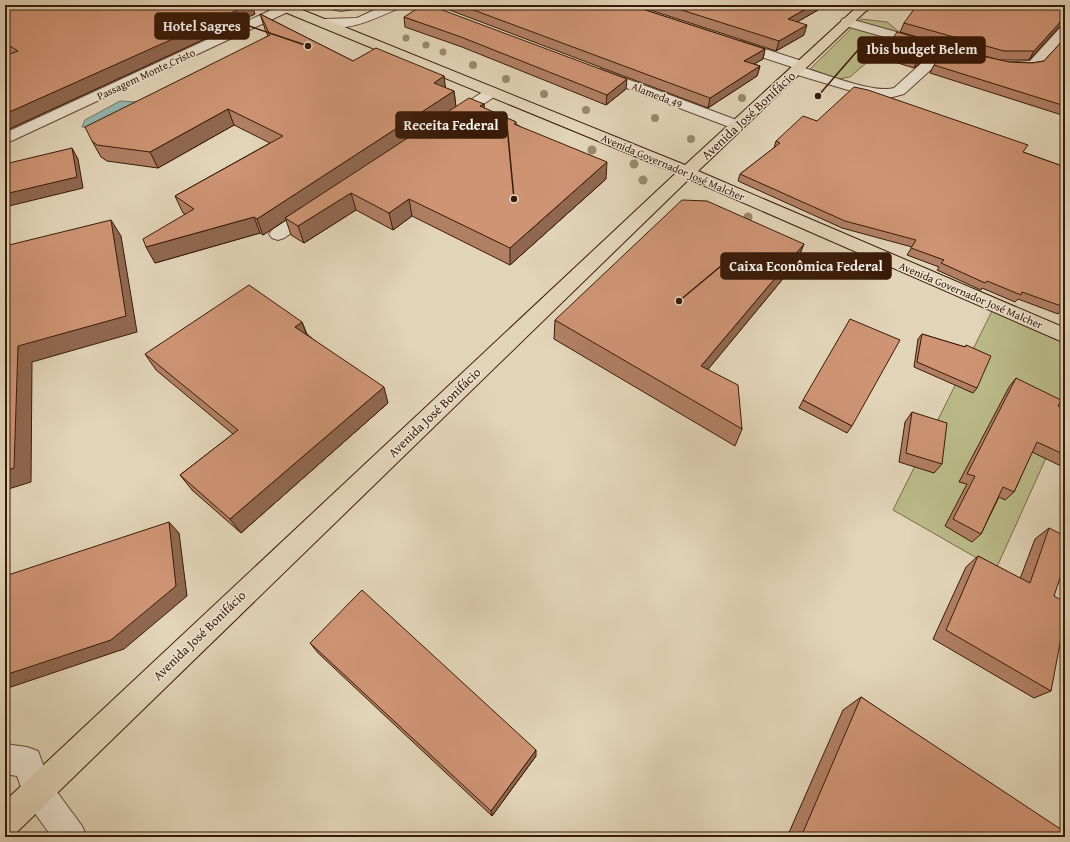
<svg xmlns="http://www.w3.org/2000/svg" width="1070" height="842" font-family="'Gentium Book Plus',serif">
<rect width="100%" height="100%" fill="#e2d4b8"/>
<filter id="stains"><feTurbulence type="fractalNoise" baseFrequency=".005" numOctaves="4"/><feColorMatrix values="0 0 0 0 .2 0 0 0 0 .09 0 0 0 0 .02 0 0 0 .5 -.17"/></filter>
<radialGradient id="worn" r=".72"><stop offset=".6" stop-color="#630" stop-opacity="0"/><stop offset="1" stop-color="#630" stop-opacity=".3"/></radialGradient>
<path fill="#bbbb89" stroke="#7a6a48" d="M861,19l26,3 12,10 -5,7 -44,38 -12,2 -28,-10z
M995,305l70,31v80l-69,153 -103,-59z"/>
<path fill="#95b8b1" stroke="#70796d" d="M120,101l17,1 -42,26 -13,-1 3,-7z"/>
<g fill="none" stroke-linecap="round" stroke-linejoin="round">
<g stroke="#634834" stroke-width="2">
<path id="minor" d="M282,5h7l3,3 -2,3 -285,133v-11z
M324,5h39l-2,3 -20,3 -15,-3z
M385,5h16l-2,3c-25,11 -51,25 -80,18l-1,-3 1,-3 5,-1 33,-1z
M847,5h19l3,3 -2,3c-6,1 -16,-1 -20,-6z
M847,18l134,38 2,3 -2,3 -5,1 -29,-8 -43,39 -15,4 -21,-2 -77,-23 -2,-3 3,-3 -62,-20 -2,-3 2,-3h10l65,21 2,3 -3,3c22,6 70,26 90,20l41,-37 -93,-26 -1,-3 1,-3z
M1065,27v12l-26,29 -29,2 -5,-1 -2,-3 2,-3 25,-2 30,-33z
M600,69l142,53 3,3 -3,3 -5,2 -5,-2 -137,-52 -2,-3 2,-3z
M492,88l5,1 2,3 -2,3 -39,26 -5,1 -5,-1 -2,-3 2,-3 39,-26z
M312,206l6,1 3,4 -3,4 -34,23 -6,2 -6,-2 -3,-4 3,-4 34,-23z
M5,744l22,3 11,4 11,30 33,45 5,11h-35l-26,-36 -9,-25 -12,-2z"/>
</g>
<g stroke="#391a08" stroke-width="2">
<path id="major" d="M273,5h17l395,160 174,-160h13l-174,166 367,157v15l-376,-164 -673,654 -11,4v-36l671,-628 -401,-165z"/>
</g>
<use href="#minor" fill="#ece3d1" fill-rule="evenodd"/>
<use href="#major" fill="#e2d4b8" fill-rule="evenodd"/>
</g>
<g fill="#9a886d">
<circle cx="406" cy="38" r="3.5"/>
<circle cx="426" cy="45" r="3.5"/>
<circle cx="443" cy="52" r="3.5"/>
<circle cx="473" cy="65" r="4"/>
<circle cx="506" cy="79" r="4"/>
<circle cx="544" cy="94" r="4"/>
<circle cx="742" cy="98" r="4"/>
<circle cx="586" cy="110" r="4"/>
<circle cx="655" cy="118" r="4"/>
<circle cx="691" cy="139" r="4"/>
<circle cx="592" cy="150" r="4.5"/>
<circle cx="634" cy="164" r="4.5"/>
<circle cx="643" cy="180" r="4.5"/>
<circle cx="748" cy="217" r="4.5"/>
</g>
<path fill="#b17f64" stroke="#391a08" d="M5,5l250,9 -9,4v2l-241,111v-75l5,-2 -5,-3z
M439,5h191l135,44 -2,10 -9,5 6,2 -3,10 -49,32 -269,-102z
M635,5h185l-2,5 -21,12 7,13 -28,16z
M260,14l93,47 91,15 1,12 9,3 2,16 28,-3v4l32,14v2l90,55 -96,86 -98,-49 -19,14 -37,-20 -52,33 -13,-8 -5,-15 -23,15 -3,-2 -105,30 30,-49 -2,-1 -8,-17 95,-53 -36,-18 -76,43 -51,-7 -6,-4 -9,-16 176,-105 -3,-7z
M404,17l222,72 -20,16 -144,-58 -57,-20z
M904,23l155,4 -30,33h-30l-99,-28z
M1065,38v78l-135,-43 4,-8 75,-3 23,1 12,-2z
M936,43l-5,10 -17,15 -32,-10 4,-10z
M817,121l206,31 42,15v143l-3,-1 -4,5 -40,-15 -3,3 -33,-14 -1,2 -44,-20 2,-3 -32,-12 5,-8 -70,-19 -104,-47 2,-7 34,-26 2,-7z
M804,244l-8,19 -88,106 34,60 -7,17 -181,-107 1,-19z
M302,322l5,12 81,69 -147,130 -49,-43 -12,-15 53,-41 -77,-64 -11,-16z
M922,334l43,13 1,-2 11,43 -4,5 -59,-26 4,-28z
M1016,378l42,28 7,3v59l-33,-16 -18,40 -9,8 -6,-3 -18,37 -9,8 -27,-16 22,-42 -8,-2 50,-95z
M803,400l49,26 -5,7 -48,-25z
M912,412l30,52 -8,9 -35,-11 6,-40z
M1049,528l5,68 -3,95 -17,7 -101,-59 33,-72 12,-11 42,23 15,-40z
M310,643l226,113 -44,60 -174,-163z
M861,697l204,140h-278l56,-127z"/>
<path fill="#906851" stroke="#391a08" d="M245,5h7l3,9 -9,4v2l-241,111v-17z
M813,5h7l-2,5 -33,19 3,-10z
M1064,18h1v8l-6,1 -30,33 5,-9z
M807,25l-3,10 -28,16 3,-10z
M936,43l-5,10 -17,15 4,-10z
M765,49l-2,10 -21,12 2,-10z
M760,66l-3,10 -49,32 2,-10z
M444,76l2,16 -12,-9z
M627,79l-1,10 -20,16 1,-10z
M454,91l2,17 -171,110 1,2 -23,15 -6,-16z
M484,104l1,17 -5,-15z
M228,109l6,16 -76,43 -8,-16z
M72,148l6,11 5,29 -78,19v-13z
M607,162l-1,17 -96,86v-17z
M351,193l5,17 -52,33 -6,-17z
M409,199l3,17 -19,14 -4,-17z
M254,217l6,16 -105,30 -9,-16z
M111,220l10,16 16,96 -105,30 -1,120 -26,8v-19l13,-125z
M804,244l-8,19 -100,121 5,-18z
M302,322l6,17 -13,-12z
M384,387l4,16 -147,130 -11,-14z
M169,522l10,11 8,63 -63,53 -119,40v-14z
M536,750v6l-44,60 -1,-5z"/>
<path fill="#ce9474" stroke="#391a08" d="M5,5h240l-4,2 1,1 -237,106v-58l13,-5 -13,-8z
M423,5h6l198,74 -20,16 -146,-58 -57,-20z
M460,5h170l135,44 -21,12 16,5 -50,32z
M666,5h147l-25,14 19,6 -28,16z
M917,5h148v13h-1l-30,33h-30l-100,-28z
M260,14l93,47 23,-13 68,28 -10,7 20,8 -197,128 -3,-2 -108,30 -3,-8 51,-30 -19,-13 108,-60 -55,-27 -78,43 -53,-7 -5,-4 -7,-14 185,-92z
M897,32l39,11 -18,15 -32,-10z
M1065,38v68l-131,-41 17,-16 58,13 23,1 12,-2z
M854,87l14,3 160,55 -5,7 42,15v136l-1,4 -42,-15 -1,3 -34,-14 -2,2 -44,-20 3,-3 -33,-12 5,-8 -71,-19 -105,-47 40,-31 -4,-2 27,-25 14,5z
M469,98l15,6 -4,2 36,16 -2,2 93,38 -97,86 -101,-49 -20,14 -38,-20 -53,33 -13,-8z
M72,148l5,29 -72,17v-30z
M682,200l25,1 97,43 -103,122 37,19 4,44 -187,-109z
M111,220l15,96 -108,30 -4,122 -9,3v-225z
M249,285l53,37 -7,5 89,60 -154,132 -50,-44 58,-45 -93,-76z
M850,319l50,21 -48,86 -49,-26z
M922,334l43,13 1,-2 25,11 -14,32 -60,-26z
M1016,378l45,22 -3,6 7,3v46l-28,-13 -23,50 -11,-5 -22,47 -28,-15 22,-43 -8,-2z
M912,412l35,11 -5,41 -36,-11z
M169,522l7,64 -65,54 -106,35v-99z
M1049,528l16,8v27l-11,33 11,6v15l-14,74 -105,-61 32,-74 52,27z
M362,590l174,160 -45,61 -181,-168z
M861,697l204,135v5h-264z"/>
<g text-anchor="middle" stroke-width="3" stroke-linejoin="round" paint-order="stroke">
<g font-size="11" fill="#391a08" stroke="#ece3d1">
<text transform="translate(146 74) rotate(-25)" y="4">Passagem Monte Cristo</text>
<text transform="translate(657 95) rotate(21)" y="4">Alameda 49</text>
<text transform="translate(673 167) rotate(23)" y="4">Avenida Governador José Malcher</text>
<text transform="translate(971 295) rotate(23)" y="4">Avenida Governador José Malcher</text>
</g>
<g font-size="13" fill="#391a08" stroke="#ece3d1">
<text transform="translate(748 115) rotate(-43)" y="5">Avenida José Bonifácio</text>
<text transform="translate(434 412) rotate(-44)" y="5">Avenida José Bonifácio</text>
<text transform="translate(199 635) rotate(-44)" y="5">Avenida José Bonifácio</text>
</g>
</g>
<path fill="none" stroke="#391a08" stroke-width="1.5" d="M308 46L249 26M818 96L858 50M514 199L507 125M679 301L721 266"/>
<g fill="#391a08" stroke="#ece3d1" stroke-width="1.5">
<circle cx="308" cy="46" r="4"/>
<circle cx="818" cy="96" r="4"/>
<circle cx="514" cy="199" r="4"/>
<circle cx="679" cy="301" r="4"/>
</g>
<g fill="#391a08" stroke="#391a08" stroke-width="1.5">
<rect x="155" y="13" width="94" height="26" rx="4"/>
<rect x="858" y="37" width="127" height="26" rx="4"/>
<rect x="396" y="112" width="111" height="26" rx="4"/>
<rect x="721" y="253" width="170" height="26" rx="4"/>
</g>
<g font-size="14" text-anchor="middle" font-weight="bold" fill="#fff">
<text x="202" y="31">Hotel Sagres</text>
<text x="922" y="54">Ibis budget Belem</text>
<text x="451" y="130">Receita Federal</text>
<text x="806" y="271">Caixa Econômica Federal</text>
</g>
<rect width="1070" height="842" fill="none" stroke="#e2d4b8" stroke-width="20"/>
<rect x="6" y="6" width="1058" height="830" fill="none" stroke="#391a08" stroke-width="2"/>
<rect x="10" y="10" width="1050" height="822" fill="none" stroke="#391a08"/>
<rect width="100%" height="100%" filter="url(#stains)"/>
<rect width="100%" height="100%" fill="url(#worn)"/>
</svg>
